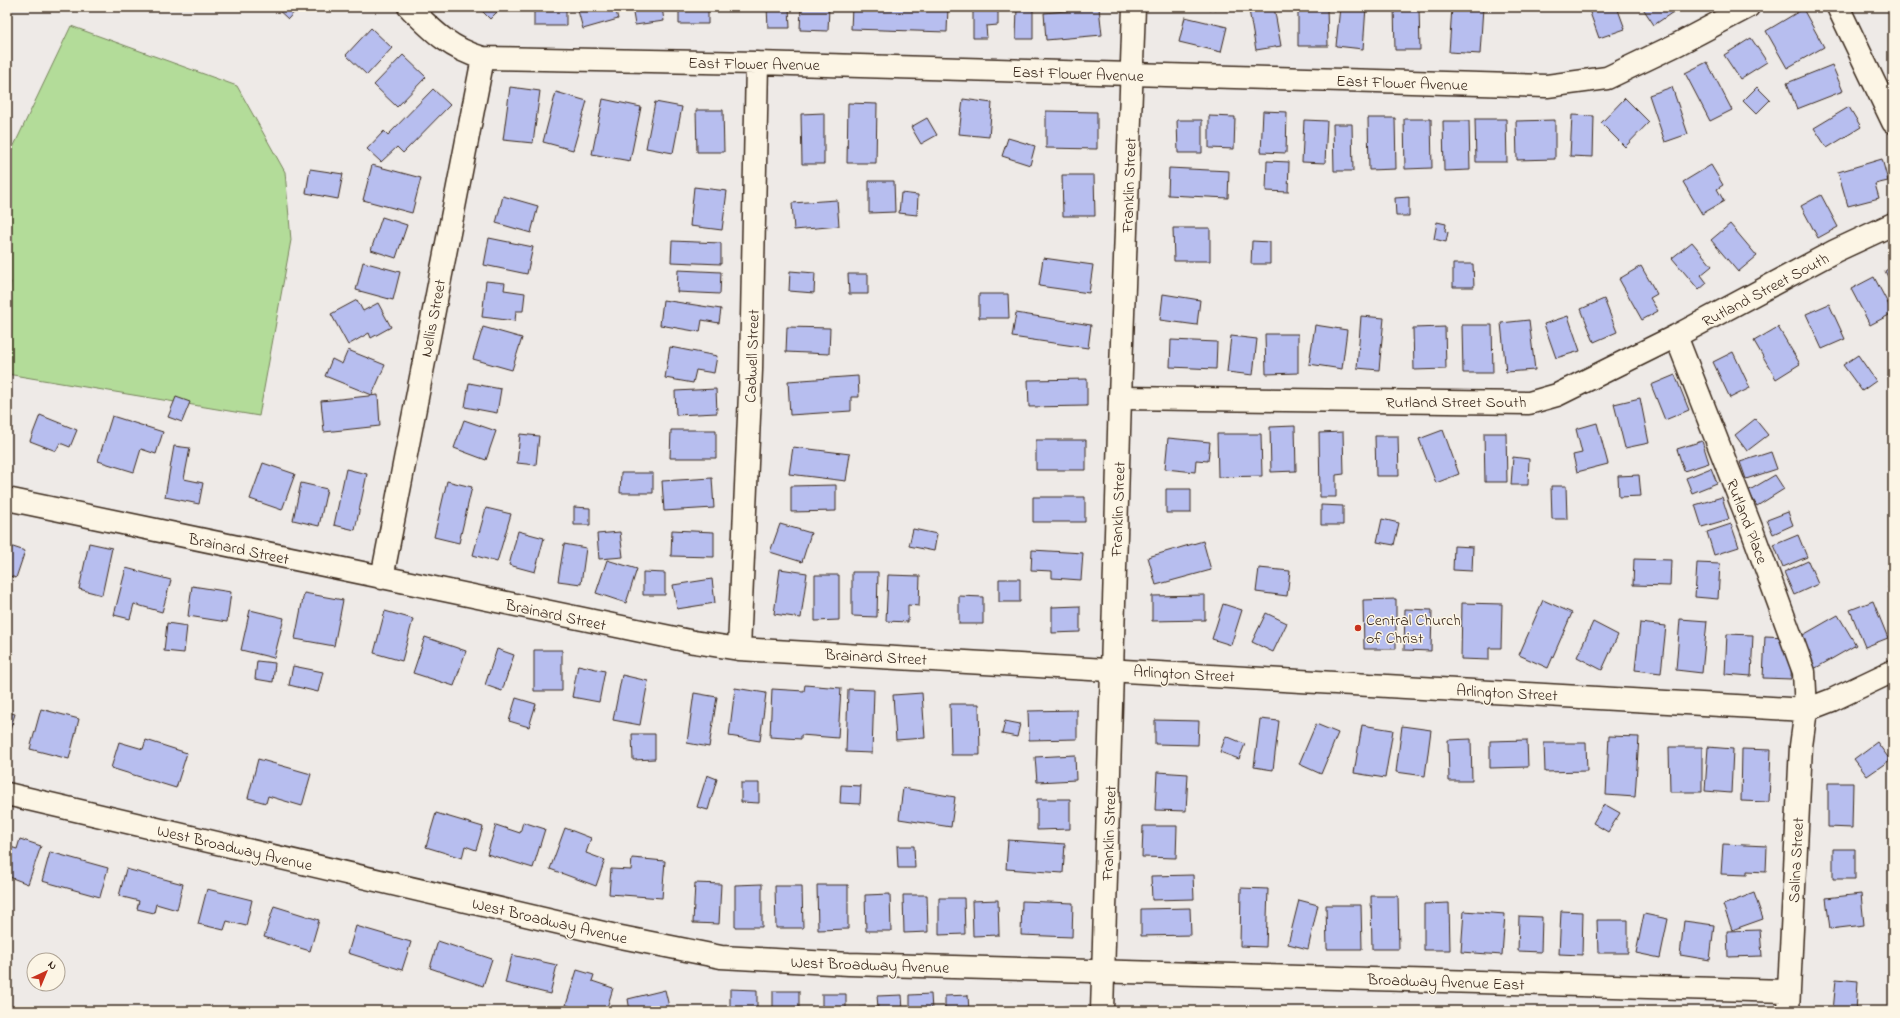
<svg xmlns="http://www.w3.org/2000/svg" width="1900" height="1018" font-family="'Indie Flower',sans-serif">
<rect width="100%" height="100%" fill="#eeeae7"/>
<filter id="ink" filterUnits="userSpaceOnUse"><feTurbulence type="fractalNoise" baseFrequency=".025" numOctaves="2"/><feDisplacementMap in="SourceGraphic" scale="8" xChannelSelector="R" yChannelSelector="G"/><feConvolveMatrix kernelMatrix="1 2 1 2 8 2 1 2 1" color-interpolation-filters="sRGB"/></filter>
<g filter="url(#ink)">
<path fill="#b3dc99" stroke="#77835c" d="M71,26l166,60 48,86 6,68 -32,176 -252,-42v-74l4,-18 -4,-1v-127h3z"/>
<path fill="#b7beef" stroke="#3b2a1e" d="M275,7h24l-11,12z
M478,7h24l-12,12z
M534,7h32v19h-32z
M577,7h38l3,12 -35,10z
M632,7h30l2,14 -29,4z
M679,7h29v17h-29z
M767,7h22l1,21h-22z
M801,7h28l-1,24 -28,-1z
M852,7h96l-1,25 -96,-3z
M973,7h25v18l-12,1 1,12h-14z
M1017,7h16v32h-17z
M1195,7h32v3l-32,-1z
M1264,7h10l7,39 -25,4 -7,-40z
M1298,7h29l1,39h-30z
M1340,7h26l-3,42 -27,-3z
M1394,7h25l1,43h-25z
M1452,7h31l-3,47 -31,-2z
M1588,7h29l8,22 -26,9z
M1642,7h36l1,1 -25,17z
M1099,8l3,27 -56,5 -2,-27z
M1803,9l21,38 -37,21 -21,-37z
M1185,17l42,10 -6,25 -42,-10z
M371,28l21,20 -25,27 -21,-20z
M1751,38l16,24 -27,17 -16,-24z
M403,55l23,22 -29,30 -23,-22z
M1707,62l25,48 -22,11 -25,-48z
M1832,65l11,26 -46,18 -10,-26z
M510,87l30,4 -7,52 -30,-3z
M1672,87l16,47 -23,8 -16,-47z
M1757,87l13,13 -14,14 -13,-13z
M433,89l17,16 -47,48 -6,-6 -16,15 -14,-13 17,-18 4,4z
M556,92l31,9 -14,49 -30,-8z
M1625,98l24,24 -24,25 -24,-24z
M603,99l38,8 -11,54 -38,-7z
M963,99l29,4 -3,34 -30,-3z
M655,102l27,5 -9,46 -27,-5z
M848,103l29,1 -1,59h-29z
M1849,107l12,20 -34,21 -13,-20z
M696,110h27l1,42h-27z
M1046,111l51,1v37l-51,-1z
M1263,111l24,1 -1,41 -25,-1z
M824,113v51h-22l-1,-50z
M1572,115l22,1 -1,41 -23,-1z
M1209,116l26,1 -1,32 -25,-1z
M927,118l10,17 -16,9 -10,-17z
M1368,118h27l1,51 -27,1z
M1404,119h27l1,49 -27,1z
M1475,119h31l1,43h-31z
M1177,120h25v33h-24z
M1304,120l23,1 -2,42 -23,-1z
M1555,120v39l-38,1 -1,-39z
M1443,121h26l1,49 -26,1z
M1333,124h19l1,47h-19z
M1008,138l27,8 -5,19 -28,-9z
M1882,159l6,22 -13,3 4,14 -31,8 -10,-34z
M1267,161l22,1 -1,30 -22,-1z
M372,165l49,13 -9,35 -49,-13z
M1711,165l12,20 -6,4 7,12 -22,13 -19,-32z
M1169,168l60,3 -1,27 -60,-3z
M310,169l33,5 -5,25 -32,-6z
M1062,175h32l1,41h-32z
M869,181h25l1,31 -26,1z
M694,187l33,4 -5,39 -32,-4z
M901,193l17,2 -1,20 -18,-2z
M1821,195l17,32 -20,11 -17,-32z
M503,196l35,10 -7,27 -35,-10z
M1409,197v19h-13l-1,-18z
M837,200l2,26 -45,4 -2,-27z
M382,217l25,8 -11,33 -25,-8z
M1437,222l9,2 -1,7 3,1 -2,10 -12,-3z
M1730,224l27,32 -19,16 -27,-32z
M1173,228h37v33h-36z
M489,238l44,9 -6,27 -43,-9z
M672,241l49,2v21l-50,-2z
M1252,241l18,1v22h-19z
M1692,242l20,24 -11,9 6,8 -8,7 -27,-32z
M1043,258l50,7 -4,28 -50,-7z
M363,262l37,10 -7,28 -37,-10z
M1453,264h20l1,23h-21z
M1641,266l16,28 -7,4 8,13 -16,9 -23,-41z
M1893,266v21l-8,-16z
M678,270l43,2 -1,22 -43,-2z
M790,271l25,2 -1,20 -25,-2z
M848,274h20v20h-19z
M1874,277l19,36 -23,12 -19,-36z
M486,281l19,2 -1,7 21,3 -2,18h-7l-1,10 -33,-4z
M979,294h29l1,24h-30z
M1163,294l37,6 -3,25 -37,-5z
M1604,299l13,33 -23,10 -13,-33z
M357,300l6,11 15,-8 13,24 -20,11 -2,-5 -21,12 -17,-31z
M663,300l58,9 -2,14 -17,-3 -2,12 -40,-7z
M1829,304l16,35 -23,10 -16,-35z
M1016,313l75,12 -3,23 -76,-11z
M1361,316l23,2 -5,52 -22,-2z
M1568,316l12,35 -24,7 -12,-34z
M1529,320l6,50 -29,2 -5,-49z
M1315,325l32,5 -5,39 -33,-5z
M1462,325h30l1,48h-30z
M483,327l39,11 -10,32 -39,-11z
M787,327l43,1 -1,26 -43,-2z
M1445,327l1,42 -32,1 -1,-42z
M1778,327l22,37 -24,15 -22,-38z
M1265,334h33v39l-32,1z
M1231,336l26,3 -4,36 -26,-3z
M1171,340l46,2 -1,27 -46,-2z
M670,347l47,9 -3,17 -18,-3 -3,13 -28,-5z
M348,350l37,15 -13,30 -47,-19 7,-17 10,5z
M1733,352l17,36 -20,10 -17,-36z
M1858,355l18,26 -14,10 -19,-26z
M1675,375l14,35 -24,10 -14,-35z
M858,376l1,21h-8v14l-61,4 -2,-34z
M1087,379v27l-58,1 -1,-27z
M469,383l32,6 -4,24 -32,-6z
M716,389l1,24 -41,2 -1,-24z
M378,395l2,31 -56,6 -3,-31z
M176,397l14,5 -8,20 -14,-5z
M1640,398l9,45 -24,5 -11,-44z
M40,415l37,15 -7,17 -10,-4 -4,8 -26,-10z
M112,416l51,16 -7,22 -15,-5 -7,23 -36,-11z
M1755,419l13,16 -21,16 -12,-16z
M464,420l32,11 -10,29 -32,-12z
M1597,423l11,41 -31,8 -4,-17 9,-2 -6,-24z
M1295,426l1,45 -25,1 -1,-45z
M671,430h45v28h-46z
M1443,430l16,44 -23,9 -17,-44z
M1343,432l1,42 -8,1v22h-16l-1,-64z
M1484,433h22l1,49h-22z
M520,434l19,2 -3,29 -19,-2z
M1217,434h44l1,42 -44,1z
M1375,436h23l1,40h-23z
M1168,438l42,4 -2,19 -12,-1 -1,12 -30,-3z
M1036,440h50v30h-50z
M1702,441l7,22 -25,8 -7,-22z
M174,446l16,2 -6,31 19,4 -4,21 -34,-7z
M793,447l57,7 -4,27 -57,-7z
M1771,452l6,17 -31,10 -6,-17z
M1513,457l16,2 -1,26h-17z
M263,463l32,11 -13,36 -32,-11z
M1711,468l6,15 -25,10 -6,-15z
M346,469l21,5 -12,56 -21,-5z
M621,473h32v20h-33z
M1639,475l2,21 -22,1 -1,-21z
M1775,475l9,14 -27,17 -9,-15z
M712,478l2,30 -50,3 -2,-30z
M447,481l25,6 -13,56 -25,-6z
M301,483l26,6 -8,37 -26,-6z
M836,485v26l-45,1v-26z
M1551,486h15l1,33h-15z
M1166,489h25v24h-25z
M1033,497h52v25h-52z
M1722,497l7,22 -27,8 -7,-22z
M1321,505l22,1v19h-22z
M574,507l16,1v17h-16z
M486,508l25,6 -14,48 -24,-7z
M1788,512l5,13 -20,9 -6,-14z
M1382,519l17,4 -5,22 -17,-3z
M780,524l31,9 -9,29 -32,-10z
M1731,524l8,23 -25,8 -7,-23z
M913,529l24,5 -3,17 -25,-5z
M672,530l42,2v25l-43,-1z
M518,531l26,7 -9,34 -26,-7z
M620,532l3,25 -24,2 -2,-25z
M1798,535l9,22 -24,10 -9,-22z
M1203,541l8,29 -55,15 -8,-28z
M89,543l23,5 -10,47 -23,-6z
M564,544l22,4 -5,36 -23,-3z
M7,545l18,6 -9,27 -9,-3z
M1454,546l19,1 -1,24 -19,-1z
M1032,550l51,3 -2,27 -29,-2v-7l-21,-1z
M1634,559l37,1 -1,26 -37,-1z
M607,560l30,9 -11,34 -30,-10z
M1808,561l10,23 -24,11 -10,-23z
M1697,563l23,1 -2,35 -23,-2z
M126,568l45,12 -9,32 -28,-8 -4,15 -16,-4z
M1259,568l31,3 -3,25 -31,-4z
M780,569l27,4 -6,45 -27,-4z
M643,572l22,1v22h-22z
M852,572h26l-1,45 -25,-1z
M815,575h24v45l-24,1z
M888,575l32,1 -1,30 -11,-1v17l-22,-1z
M712,579l3,24 -38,6 -4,-24z
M999,579h21v23h-21z
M1893,585v16l-5,-14z
M192,586l39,6 -4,30 -39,-6z
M304,593l39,7 -9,46 -39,-7z
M1205,595v25l-53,1v-25z
M959,596l24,1v27h-24z
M1396,599v50h-32l-1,-49z
M1543,600l29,13 -24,55 -29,-13z
M1873,601l15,37 -23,9 -15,-37z
M1462,603l40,1 -1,44h-12v12l-28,-1z
M1223,604l19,6 -11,35 -19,-6z
M1080,606v26l-28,1v-26z
M1405,609l27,1 -1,41 -27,-1z
M250,610l34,8 -10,40 -33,-8z
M385,611l28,8 -11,42 -28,-8z
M1266,613l21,10 -14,29 -21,-10z
M1838,615l18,30 -42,24 -18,-30z
M1680,619l27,2 -5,52 -26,-3z
M1593,622l25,13 -16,35 -25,-13z
M167,623l20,3 -3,27 -20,-2z
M1640,623l26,3 -5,47 -26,-3z
M1727,634l26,1 -2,41 -26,-2z
M1765,636l22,1 5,14 -1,28 -28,-1z
M425,637l41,14 -12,35 -41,-13z
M497,649l17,6 -12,36 -17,-6z
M534,650h28v41h-28z
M257,661l18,2 -2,19 -18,-3z
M578,665l27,6 -6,31 -27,-5z
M293,666l30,6 -5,20 -29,-7z
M622,675l26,6 -8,44 -27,-5z
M805,685l36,3 -3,50 -37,-3v4l-31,-2 2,-48 32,2z
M735,688l31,5 -6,48 -31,-5z
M848,689l26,1 -2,63 -26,-1z
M694,693l23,4 -8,50 -22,-4z
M922,693l3,45 -29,2 -3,-45z
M516,698l20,6 -7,23 -20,-6z
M950,704h29l1,51h-29z
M41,709l38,10 -10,40 -39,-10z
M1077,710v29l-48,1 -1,-29z
M7,712l8,2 -8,26z
M1260,719l19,2 -6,49 -19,-3z
M1155,720l44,1 -1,24 -43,-1z
M1005,721l15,3 -3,13 -15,-3z
M1316,724l22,9 -17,41 -22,-10z
M1362,725l31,5 -8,48 -31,-5z
M1402,726l29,4 -6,46 -29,-4z
M632,734h23v25l-22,1z
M1226,736l19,8 -6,15 -19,-7z
M1609,736l30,1 -4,60 -29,-2z
M1471,739l1,42h-23l-1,-41z
M146,740l41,13 -11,35 -65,-20 8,-26 24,7z
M1527,740l1,27 -38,1v-27z
M1877,742l13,18 -23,16 -13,-17z
M1544,743h42l1,28 -42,1z
M1669,747h33v45h-32z
M1708,747l25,2 -2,44 -26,-2z
M1742,749l29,1 -2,52 -28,-1z
M1075,755l1,25 -39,2 -2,-25z
M258,759l53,15 -9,32 -34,-10 -2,7 -18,-5z
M1157,772l31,2 -2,37 -31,-1z
M707,775l10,4 -9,31 -11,-3z
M741,783h18v20l-18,-1z
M1828,783h25l-1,45 -24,-1z
M841,785l20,1 -1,18 -20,-1z
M903,788l52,9 -4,30 -52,-8z
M1037,799h33v30l-33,1z
M1604,804l16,9 -12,19 -15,-9z
M436,813l47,14 -7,23 -11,-4 -3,12 -36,-11z
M523,822l22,7 -12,39 -46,-14 9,-29 24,8z
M1143,826h34l-1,32 -34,-1z
M565,828l26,10 -5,15 19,7 -9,26 -46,-17z
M20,839l21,7 -13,38 -21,-8v-30l10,3z
M1008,840l57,4 -2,29 -57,-4z
M1723,844l44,2 -1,26 -19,-1v4l-26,-1z
M897,846h17l1,22h-17z
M1833,849h22v30h-22z
M50,852l58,16 -8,29 -58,-16z
M632,858l33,3 -3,37 -53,-4 2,-25 20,1z
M126,869l57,15 -6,26 -21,-6 -2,9 -17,-4 2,-8 -20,-5z
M1193,875l1,24 -42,1 -1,-24z
M695,883l26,1 -2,40 -26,-1z
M762,884v43h-27v-42z
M817,885h31v44l-30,1z
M775,886h27l1,42h-27z
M1241,888l27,1 -2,58 -26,-1z
M207,889l45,11 -6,26 -19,-5 -3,9 -26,-6z
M1754,893l9,26 -31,11 -9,-25z
M890,894l1,37h-25l-1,-36z
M1861,894l3,31 -34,4 -4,-31z
M903,895h24l1,37 -24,1z
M1371,896h27l1,53h-27z
M939,898h25l1,36 -26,1z
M998,900l1,35 -26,1 -1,-35z
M1299,900l19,5 -10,44 -20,-5z
M1022,901l51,2 -1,34 -51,-2z
M1449,903l1,47h-26v-46z
M1326,905h35l1,44h-35z
M274,906l45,14 -9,31 -46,-14z
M1190,908l1,27 -50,1v-27z
M1464,911l41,3 -3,41 -41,-3z
M1561,911l22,1 -1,43 -23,-1z
M1644,914l24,5 -8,39 -24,-5z
M1519,916l23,1 -1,35 -23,-1z
M1597,920h31v33h-30z
M1684,921l30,4 -4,35 -30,-5z
M356,926l55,16 -9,28 -54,-17z
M1760,930l2,26 -34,1 -1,-26z
M438,941l54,18 -9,27 -53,-18z
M512,955l45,10 -7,29 -45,-11z
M577,970l17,5 -2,6 21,7 -7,23h-22l-18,-6z
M1836,979l22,2 -2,30h-23z
M730,989l27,1v21h-27z
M665,990l5,21h-40l-2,-12z
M773,991h26v20h-26z
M822,994h24v17h-24z
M931,994l1,17h-22v-16z
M902,995l1,16h-43v-3l18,-1 -1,-11z
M968,995l1,16h-24v-15z
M1069,1006v5h-50v-1z"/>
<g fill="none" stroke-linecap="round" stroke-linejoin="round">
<g stroke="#3b2a1e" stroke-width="25">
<path id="street" d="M409,7c23,23 41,42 74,51l274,5 790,23 60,-8 71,-34 70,-37
M1838,7l55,115
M1676,336l76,194 52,142 2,38 -5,36 -13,265
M1120,398l409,5 28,-8 119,-59 159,-85 58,-27
M7,499l687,143 45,7 1067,61 26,-10 61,-29
M382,578l101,-520
M739,649l12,-279 6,-307
M7,794l609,142 105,21 128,7 940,27"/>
</g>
<g stroke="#3b2a1e" stroke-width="25">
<path id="secondary" d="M1102,1011l18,-613 14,-391"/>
</g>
<use href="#street" stroke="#fcf5e5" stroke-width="22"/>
<use href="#secondary" stroke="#fcf5e5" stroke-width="22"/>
</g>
</g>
<circle fill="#c8321e" stroke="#fcf5e5" stroke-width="1.5" cx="1358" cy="628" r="4"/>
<g text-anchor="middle" stroke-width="3" stroke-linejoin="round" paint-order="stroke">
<g font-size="16" fill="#3b2a1e" stroke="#fcf5e5">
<text transform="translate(754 63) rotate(1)" y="6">East Flower Avenue</text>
<text transform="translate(1078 73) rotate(2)" y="6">East Flower Avenue</text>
<text transform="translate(1402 82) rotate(2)" y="6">East Flower Avenue</text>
<text transform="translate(1128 185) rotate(-88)" y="6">Franklin Street</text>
<text transform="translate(1765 289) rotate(-28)" y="6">Rutland Street South</text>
<text transform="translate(432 318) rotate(-79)" y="6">Nellis Street</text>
<text transform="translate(751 356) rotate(-88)" y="6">Cadwell Street</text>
<text x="1456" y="407">Rutland Street South</text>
<text transform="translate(1117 509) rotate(-88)" y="6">Franklin Street</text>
<text transform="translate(1748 521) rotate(69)" y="6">Rutland Place</text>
<text transform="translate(239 548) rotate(12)" y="6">Brainard Street</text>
<text transform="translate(556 614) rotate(12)" y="6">Brainard Street</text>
<text transform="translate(876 656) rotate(3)" y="6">Brainard Street</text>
<text transform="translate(1184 673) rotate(3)" y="6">Arlington Street</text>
<text transform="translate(1507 692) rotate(3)" y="6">Arlington Street</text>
<text transform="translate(1108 833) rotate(-88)" y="6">Franklin Street</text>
<text transform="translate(235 847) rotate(13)" y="6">West Broadway Avenue</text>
<text transform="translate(1795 860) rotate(-87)" y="6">Salina Street</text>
<text transform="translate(550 920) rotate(13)" y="6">West Broadway Avenue</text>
<text transform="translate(870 964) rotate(2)" y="6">West Broadway Avenue</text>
<text transform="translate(1446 981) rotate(2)" y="6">Broadway Avenue East</text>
</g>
<g font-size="16" fill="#3b2a1e" stroke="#fcf5e5" text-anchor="start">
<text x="1366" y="625">Central Church<tspan x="1366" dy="18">of Christ</tspan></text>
</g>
</g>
<rect width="1900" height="1018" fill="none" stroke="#fcf5e5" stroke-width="24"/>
<rect x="12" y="12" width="1876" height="994" fill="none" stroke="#3b2a1e" stroke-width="1.5" filter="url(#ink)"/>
<g transform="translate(46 972) rotate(44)"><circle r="19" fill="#fcf5e5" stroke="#afa495"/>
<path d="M0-3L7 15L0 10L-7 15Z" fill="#c8321e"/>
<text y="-6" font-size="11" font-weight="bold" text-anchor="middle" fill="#3b2a1e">N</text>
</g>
</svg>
